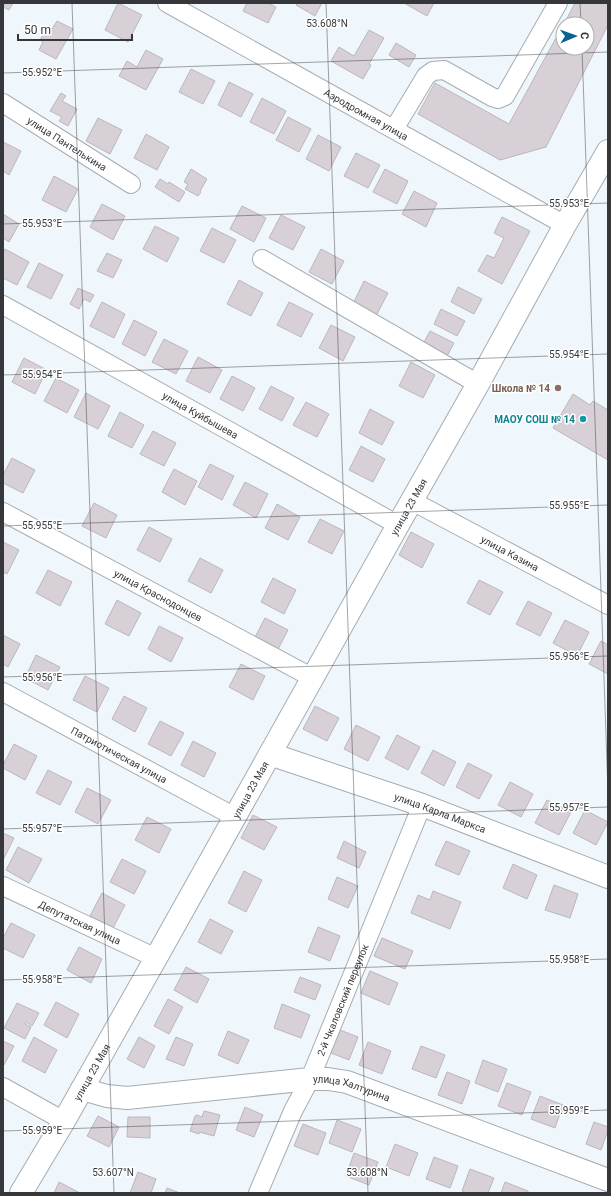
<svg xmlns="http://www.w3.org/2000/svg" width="611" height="1196" font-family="Roboto,sans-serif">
<rect width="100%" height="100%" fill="#eff6fc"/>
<path fill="#d7d0d7" stroke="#bcb6bd" d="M3,3h10l-4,7 -6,-3z
M118,3l24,12 -14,27 -23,-12z
M247,3h21l8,4 -8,16 -25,-12z
M298,3h24l-7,13 -19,-11z
M404,3h30l-7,13z
M575,3h33v22l-62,122 -46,13 -82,-46 17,-31 74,41 54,-99v23h24v-24h-23z
M57,21l16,8 -17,30 -17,-9 4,-8 -3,-2 8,-14 4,3z
M369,30l15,8 -15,26 2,1 -8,14 -32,-18 8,-14 15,9z
M396,43l20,12 -7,12 -20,-12z
M146,50l17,9 -17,31 -27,-14 8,-15 10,6z
M191,69l24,12 -12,23 -24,-12z
M229,82l24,12 -12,23 -23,-12z
M61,93l5,3 -4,5 15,8 -9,17 -9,-5 3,-4 -12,-6z
M262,98l24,13 -12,23 -24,-12z
M288,117l23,12 -12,23 -23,-12z
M98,118l24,12 -12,24 -24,-13z
M146,134l23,13 -12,23 -23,-12z
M318,135l23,12 -12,24 -23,-12z
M3,142l18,9 -12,24 -6,-4z
M356,153l24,12 -12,23 -24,-12z
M191,169l16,10 -7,12 1,1 -3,4 -13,-7 3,-5 -4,-2z
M385,169l23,12 -11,23 -24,-12z
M54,176l24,13 -12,23 -24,-12z
M160,179l8,5 1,-2 16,10 -6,10 -24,-15z
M414,191l23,12 -11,24 -24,-13z
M102,204l23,12 -12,24 -23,-13z
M242,206l24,12 -12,24 -24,-13z
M3,214l16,10 -10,18 -6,-4z
M281,215l24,12 -12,23 -24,-12z
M502,217l28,14 -28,53 -24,-13 9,-16 7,3 10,-20 -10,-5z
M155,226l24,12 -12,24 -24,-13z
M212,228l24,12 -12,23 -24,-12z
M5,249l24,13 -12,23 -14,-7v-25z
M321,249l23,12 -12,23 -23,-12z
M107,253l15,7 -9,18 -16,-7z
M39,263l24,12 -12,24 -24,-12z
M239,280l24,13 -12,23 -24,-12z
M364,281l24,12 -12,23 -23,-12z
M458,287l24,12 -8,15 -23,-12z
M78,288l16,7 -4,7 -6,-3 -5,10 -9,-5z
M102,302l23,12 -11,24 -24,-12z
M289,302l24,12 -12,23 -24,-12z
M441,309l24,12 -8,15 -23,-12z
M134,320l23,12 -12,24 -23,-12z
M331,325l24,12 -12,24 -24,-13z
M430,331l24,12 -8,15 -24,-12z
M164,339l24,12 -12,23 -24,-12z
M198,357l24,13 -12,23 -24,-12z
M24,358l23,12 -12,24 -23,-12z
M411,362l24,13 -12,23 -24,-12z
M232,376l23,12 -12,23 -23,-12z
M56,378l23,12 -12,23 -23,-12z
M271,386l23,12 -12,23 -23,-12z
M86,393l24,13 -12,23 -24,-12z
M573,394l17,11 3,-4 15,9v50l-55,-32z
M306,402l23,12 -12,23 -24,-12z
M370,409l24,13 -12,23 -23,-12z
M120,412l24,13 -12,23 -24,-12z
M153,431l23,12 -12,23 -24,-12z
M361,446l24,13 -12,23 -24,-12z
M12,458l23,12 -12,23 -20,-10v-8z
M210,464l24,12 -12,24 -24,-13z
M174,469l23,12 -12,24 -23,-13z
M245,482l23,12 -12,24 -23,-13z
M94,503l23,12 -11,23 -24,-12z
M277,504l23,13 -12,23 -23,-12z
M320,519l24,12 -12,23 -24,-12z
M149,527l23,12 -12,23 -23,-12z
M411,532l23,12 -12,24 -23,-13z
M3,542l16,8 -12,24 -4,-2z
M200,558l23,12 -12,23 -23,-12z
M48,570l24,12 -12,24 -24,-13z
M273,578l23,12 -12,24 -23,-12z
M479,580l24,12 -13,23 -23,-12z
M117,600l24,13 -12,23 -24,-12z
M528,601l24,12 -12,23 -24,-12z
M265,618l23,12 -12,23 -23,-12z
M565,620l24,12 -12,24 -24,-13z
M159,626l24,12 -12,24 -23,-13z
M3,635l17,9 -12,23 -5,-3z
M601,641l7,4v29l-19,-10z
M36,655l24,12 -12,23 -23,-12z
M241,664l24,12 -12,24 -24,-13z
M85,676l24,12 -12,24 -24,-12z
M124,696l23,12 -12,24 -23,-13z
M315,706l24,12 -12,23 -24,-12z
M160,721l24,12 -13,23 -23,-12z
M356,725l24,12 -12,24 -24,-12z
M397,735l23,12 -12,23 -23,-12z
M193,741l23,12 -12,24 -23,-12z
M14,744l23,12 -12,24 -22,-12v-3z
M433,750l23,12 -12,24 -23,-13z
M468,763l24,12 -13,24 -23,-12z
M48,770l24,12 -12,23 -24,-12z
M510,782l23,12 -12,23 -23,-12z
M87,788l24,12 -13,24 -23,-12z
M547,800l24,12 -12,23 -24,-12z
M585,810l23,12 -12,23 -23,-12z
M253,815l24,12 -13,23 -23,-12z
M147,817l24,12 -12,24 -24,-13z
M3,833l11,5 -11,22z
M344,841l22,11 -7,16 -22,-10z
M446,841l24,10 -11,24 -24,-10z
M18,847l24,12 -13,24 -23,-13z
M122,859l24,12 -12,23 -24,-12z
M513,864l24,11 -10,24 -24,-11z
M244,871l18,9 -16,32 -18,-9z
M337,877l21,9 -10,22 -20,-9z
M554,885l24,9 -8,24 -25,-8z
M433,891l28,11 -11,27 -39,-16 7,-18 12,5z
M102,893l23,12 -12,23 -23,-12z
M210,919l23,12 -12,23 -23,-12z
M11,923l24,12 -12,23 -20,-10v-10z
M318,927l22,9 -10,25 -22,-9z
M382,938l31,13 -8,18 -31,-13z
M79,947l23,12 -11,24 -24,-13z
M186,967l23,12 -12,24 -23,-13z
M370,971l28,12 -9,22 -28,-12z
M300,977l21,8 -6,15 -21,-8z
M168,999l15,8 -14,27 -15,-8z
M56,1002l23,12 -12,24 -23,-13z
M17,1003l22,10 -7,13 -6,-4 -1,2 6,3 -6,12 -21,-11z
M282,1004l28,11 -9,23 -27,-10z
M335,1028l23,9 -9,23 -23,-9z
M228,1031l21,9 -11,24 -20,-9z
M34,1037l23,13 -12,23 -23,-12z
M139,1037l16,9 -11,22 -17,-9z
M176,1037l17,7 -9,22 -18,-7z
M3,1041l11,5 -10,19h-1z
M368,1042l23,9 -9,23 -23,-9z
M421,1046l24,9 -9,23 -24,-9z
M483,1060l24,9 -9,23 -23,-9z
M447,1072l23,9 -8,23 -24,-9z
M507,1083l24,9 -9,23 -24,-9z
M540,1096l23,9 -8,23 -24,-9z
M245,1107l18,8 -9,22 -18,-7z
M204,1111l16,4 -6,21 -15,-4v2l-9,-3 5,-15 2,-1 5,2z
M98,1116l21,11 -10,20 -22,-11z
M128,1117h22v21l-23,-1z
M337,1120l24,9 -9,23 -23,-9z
M594,1122l14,5v3l-7,20 -15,-6z
M303,1124l23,9 -8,22 -24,-9z
M395,1144l23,9 -9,23 -23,-9z
M354,1153l24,9 -9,23 -23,-9z
M434,1157l24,9 -8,22 -24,-9z
M470,1169l24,9 -6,15h-22l-4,-2z
M138,1172l18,7 -5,14h-21z
M59,1182l21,11h-26z
M505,1182l23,9v2h-27z
M167,1188l13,5h-15z"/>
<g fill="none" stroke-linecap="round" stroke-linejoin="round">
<g stroke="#a6acb2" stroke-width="20">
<g id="minor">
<path id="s1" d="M167,3l398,222"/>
<path id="s2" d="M3,103l128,81"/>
<path d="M394,129l32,-53 7,-5 11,-1 48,27 6,2 7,-3 53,-93"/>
<path d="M262,259l216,125"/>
<path id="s3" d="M3,305l395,220"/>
<path id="s4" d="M412,501l196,104"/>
<path id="s5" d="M3,512l310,166"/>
<path id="s6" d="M3,692l232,125"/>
<path id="s7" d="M3,886l153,72"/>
<path d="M3,1087l61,34"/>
<path id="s8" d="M258,1193l35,-82 17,-32 112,-274"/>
</g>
</g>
<g stroke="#a6acb2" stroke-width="24">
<g id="tertiary">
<path id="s9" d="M270,754l152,51 186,72"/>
<path id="s10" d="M82,1089l25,7 20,2 183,-19h18l19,3 261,98"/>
</g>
</g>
<g stroke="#a6acb2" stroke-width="24">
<g id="secondary">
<path id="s11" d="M21,1193l43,-72 92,-163 242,-433 80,-141 87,-159 43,-74"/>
</g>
</g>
<use href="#minor" stroke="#fff" stroke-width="18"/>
<use href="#tertiary" stroke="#fff" stroke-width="22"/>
<use href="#secondary" stroke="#fff" stroke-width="22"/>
</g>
<path fill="none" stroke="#35373a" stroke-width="1" stroke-opacity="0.45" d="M72,3l42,1190M326,3l42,1190M580,3l1,21M582,48l26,744M3,73l605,-21M3,224l605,-21M3,375l605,-21M3,526l605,-21M3,677l605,-21M3,829l605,-22M3,980l605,-21M3,1131l605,-21"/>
<circle fill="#8d6e63" stroke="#fff" stroke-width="1.5" cx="558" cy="388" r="4"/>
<circle fill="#0f9aa8" stroke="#fff" stroke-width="1.5" cx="583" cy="419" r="4"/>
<g text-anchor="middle" stroke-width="3" stroke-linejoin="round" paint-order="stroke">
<g font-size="10" fill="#35373a" stroke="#fff">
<text dy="4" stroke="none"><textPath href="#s1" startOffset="228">Аэродромная улица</textPath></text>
<text dy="4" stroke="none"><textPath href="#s2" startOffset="76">улица Пантелькина</textPath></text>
<text dy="4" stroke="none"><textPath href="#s3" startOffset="226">улица Куйбышева</textPath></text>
<text dy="4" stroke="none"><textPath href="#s11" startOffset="788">улица 23 Мая</textPath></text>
<text dy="4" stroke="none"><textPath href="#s4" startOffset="111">улица Казина</textPath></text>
<text dy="4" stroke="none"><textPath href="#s5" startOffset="176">улица Краснодонцев</textPath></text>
<text dy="4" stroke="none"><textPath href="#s6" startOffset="132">Патриотическая улица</textPath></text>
<text dy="4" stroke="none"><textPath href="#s11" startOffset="464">улица 23 Мая</textPath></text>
<text dy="4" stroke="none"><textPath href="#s9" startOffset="180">улица Карла Маркса</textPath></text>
<text dy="4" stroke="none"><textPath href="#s7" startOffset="85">Депутатская улица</textPath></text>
<text dy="4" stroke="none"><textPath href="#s8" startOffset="211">2-й Чкаловский переулок</textPath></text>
<text dy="4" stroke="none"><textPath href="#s11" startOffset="140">улица 23 Мая</textPath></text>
<text dy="4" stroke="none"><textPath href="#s10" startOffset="273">улица Халтурина</textPath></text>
</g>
<g font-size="10" font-weight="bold" fill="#785e54" stroke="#fff" text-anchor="end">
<text x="550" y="392">Школа № 14</text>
</g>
<g font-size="10" font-weight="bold" fill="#0d838f" stroke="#fff" text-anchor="end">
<text x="575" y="423">МАОУ СОШ № 14</text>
</g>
</g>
<g font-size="10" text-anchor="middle" fill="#35373a" stroke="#fff" stroke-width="3" stroke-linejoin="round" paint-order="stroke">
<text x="327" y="27">53.608°N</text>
<text x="42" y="76">55.952°E</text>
<text x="569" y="207">55.953°E</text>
<text x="42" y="227">55.953°E</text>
<text x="569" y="358">55.954°E</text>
<text x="42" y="378">55.954°E</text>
<text x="569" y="509">55.955°E</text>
<text x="42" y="529">55.955°E</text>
<text x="569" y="660">55.956°E</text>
<text x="42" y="681">55.956°E</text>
<text x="569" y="811">55.957°E</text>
<text x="42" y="832">55.957°E</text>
<text x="569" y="963">55.958°E</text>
<text x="42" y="983">55.958°E</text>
<text x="569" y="1114">55.959°E</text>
<text x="42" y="1134">55.959°E</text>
<text x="113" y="1176">53.607°N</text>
<text x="367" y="1176">53.608°N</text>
</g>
<rect width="611" height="1196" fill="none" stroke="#35373a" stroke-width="8"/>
<g transform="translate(575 36) rotate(88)"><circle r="19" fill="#ffffff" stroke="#aeafb0"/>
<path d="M0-3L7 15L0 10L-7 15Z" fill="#066393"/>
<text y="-6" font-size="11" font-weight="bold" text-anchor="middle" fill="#35373a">С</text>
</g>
<path d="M18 34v6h114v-6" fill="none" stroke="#35373a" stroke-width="2"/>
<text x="24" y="34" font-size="12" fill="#35373a" stroke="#ffffff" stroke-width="3" paint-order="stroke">50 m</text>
</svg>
